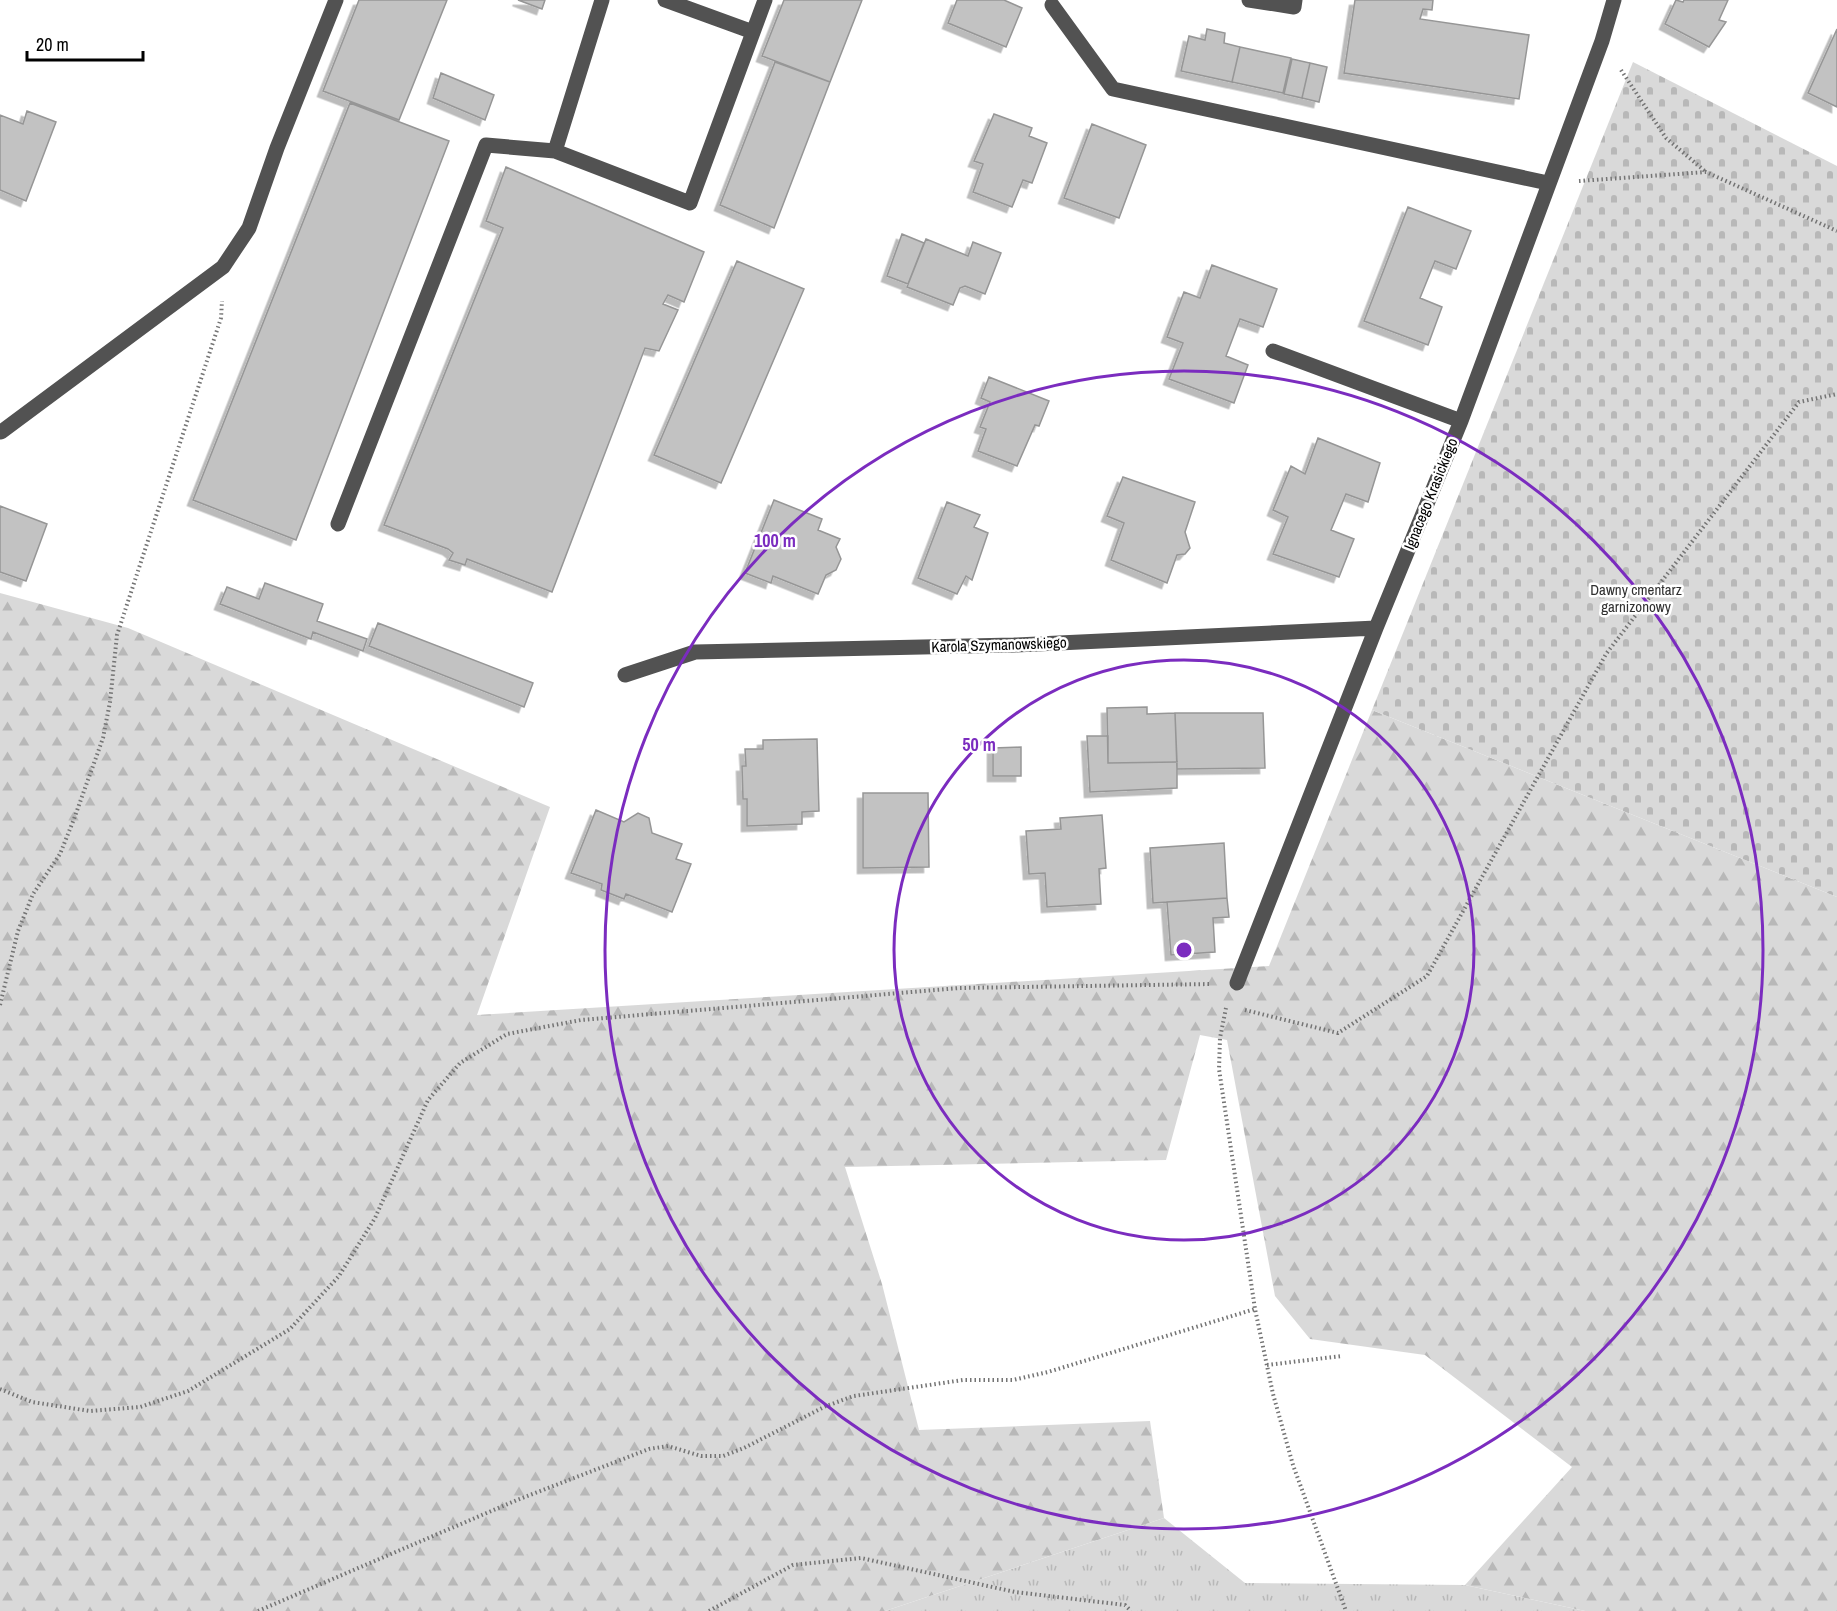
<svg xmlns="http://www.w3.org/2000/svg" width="1837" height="1611" font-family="'Archivo Narrow',sans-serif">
<defs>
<pattern id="grass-tufts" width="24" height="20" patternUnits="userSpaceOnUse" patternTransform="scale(1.5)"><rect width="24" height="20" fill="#d9d9d9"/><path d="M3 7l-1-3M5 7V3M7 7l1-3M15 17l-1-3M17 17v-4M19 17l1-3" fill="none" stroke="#b8b8b8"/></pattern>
<pattern id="forest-firs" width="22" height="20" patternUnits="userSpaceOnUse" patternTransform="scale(1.5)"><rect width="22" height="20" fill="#d9d9d9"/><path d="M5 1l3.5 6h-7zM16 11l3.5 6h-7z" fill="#b8b8b8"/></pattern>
<pattern id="cemetery-stones" width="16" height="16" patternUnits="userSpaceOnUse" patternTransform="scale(1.5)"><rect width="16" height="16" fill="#d9d9d9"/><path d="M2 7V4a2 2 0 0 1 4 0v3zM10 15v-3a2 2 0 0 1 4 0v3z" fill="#b8b8b8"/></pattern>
<filter id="shadow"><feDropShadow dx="-5.5" dy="5.5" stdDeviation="0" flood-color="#0004"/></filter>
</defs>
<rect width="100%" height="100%" fill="#fff"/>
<path fill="url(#grass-tufts)" d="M1164,1518l81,65 220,2 120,26h-700z"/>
<path fill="url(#forest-firs)" d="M0,593l128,35 422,179 -73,208 792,-49 103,-256 465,187v714h-252l-120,-26 107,-118 -147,-112 -115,-16 -35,-43 -48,-256 -27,-5 -34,125 -321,7 37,117 37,146 231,-9 14,97 -279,93h-885z"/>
<path fill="url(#cemetery-stones)" d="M1633,62l204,104v731l-465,-187z"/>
<path fill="#c2c2c2" stroke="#969696" stroke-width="1.5" filter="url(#shadow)" d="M359,0h88l-48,120 -76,-29z
M518,0h27l-3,9z
M784,0h78l-32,82 -68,-26z
M957,0h47l18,8 -16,39 -58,-24z
M1355,0h78l-1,10 -9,-1 -3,10 109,16 -10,64 -175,-26z
M1676,0l7,2 1,-2h44l-9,20 7,2 -17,25 -44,-23z
M1207,29l18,4 -1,10 16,4 -8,35 -51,-11 8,-35 16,4z
M1837,29v78l-29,-14z
M1240,47l51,11 -8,35 -51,-11z
M1292,59l18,4 -8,35 -18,-4z
M775,62l55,20 -56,146 -54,-23z
M1310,63l17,4 -8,35 -17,-4z
M441,73l53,22 -9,25 -52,-22z
M350,103l99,38 -153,399 -103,-40z
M27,111l29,11 -30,79 -26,-11v-75l23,9z
M994,114l38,14 -3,8 18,7 -15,40 -9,-3 -11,27 -39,-15 10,-28 -9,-3z
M1092,124l54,21 -27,73 -55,-20z
M506,167l198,85 -20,50 -16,-7 -5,9 15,6 -19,41 -14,-3 -93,244 -85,-33 -2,6 -16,-5 4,-7 -5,-4 -64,-24 119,-297 -17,-7z
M1408,207l63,24 -15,38 -21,-8 -15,37 22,9 -14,38 -64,-24z
M902,234l22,9 -16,41 -21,-8z
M926,239l42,17 5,-14 28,11 -16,41 -20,-8 -5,2 -7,17 -46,-18z
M737,261l67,28 -83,194 -67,-28z
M1212,265l65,24 -14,38 -23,-8 -14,37 22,9 -14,38 -65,-24 14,-36 -16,-6 17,-45 16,6z
M989,377l60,24 -10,25 -4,-1 -18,41 -39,-15 8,-22 -6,-2 10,-25 -9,-4z
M1318,438l62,25 -12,39 -22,-8 -15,36 23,9 -15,38 -66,-23 15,-37 -15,-7 18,-44 14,8z
M1123,477l72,25 -10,30 5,16 -5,6 -8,1 -10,28 -56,-23 13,-37 -17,-7z
M774,500l48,19 -4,11 22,9 -4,8 5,12 -5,11 -10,5 -8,19 -45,-18 -2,7 -26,-10z
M947,502l33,13 -6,12 14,6 -16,47 -6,-4 -9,18 -39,-16z
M0,506l47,18 -21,57 -26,-9z
M265,583l58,21 -6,17 50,18 -4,12 -50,-19 -2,7 -91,-35 7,-17 32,12z
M378,623l155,60 -9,24 -155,-61z
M1147,707v7l28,-1 2,49 -69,1 -1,-55z
M1175,713h88l2,55 -88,1z
M1087,736h21v27l69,-1v26l-87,4z
M817,739l2,72 -17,1v12l-55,2v-27h-4l-1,-33h4l-1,-17h18v-9z
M1021,747v29h-28v-28z
M863,793h65l1,74 -66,1z
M596,810l28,12 14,-9 11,5 3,15 30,11 -6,15 15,5 -19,48 -46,-18 -2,5 -23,-9 1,-6 -31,-11z
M1102,815l4,53 -7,1 2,35 -54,3 -2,-34 -16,1 -3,-43 35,-2 -1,-11z
M1224,843l3,55 -74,5 -3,-55z
M1227,898l2,19 -16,1 2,34 -44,3 -4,-53z"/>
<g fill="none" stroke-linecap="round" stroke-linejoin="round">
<path stroke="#747474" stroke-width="4" stroke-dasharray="1.5 3" stroke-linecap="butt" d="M1621,70l45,68 40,34
M1579,181l127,-9 131,59
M0,1005l18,-74 15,-37 27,-40 14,-35 29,-81 7,-36 7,-67 104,-317 1,-17
M1226,1008l-6,30 -1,31 36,240 18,85 20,71 53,146
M1245,1010l93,23 89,-57 179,-322 193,-252 38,-8
M1267,1365l75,-9
M0,1389l32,13 58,9 50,-4 48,-16 102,-62 49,-53 36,-58 53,-118 32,-37 47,-29 74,-14 378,-32 252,-4
M258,1611l259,-111 132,-51 19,-3 33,10h22l21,-8 82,-42 28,-10 109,-16h50l35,-8 207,-63
M709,1611l84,-46 68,-7 154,34 110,13 6,6"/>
<path stroke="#525252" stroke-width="15" d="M665,0l88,32
M1249,0l45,7 1,-7
M1052,5l61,84 435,94
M555,151l47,-151
M1273,351l188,70
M1,432l222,-165 26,-39 28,-80 59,-148
M338,524l148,-379 69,6 135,52 75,-203
M625,675l70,-23 319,-7 362,-17
M1237,983l139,-355 85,-207 141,-380 12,-41"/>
</g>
<g fill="none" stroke="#7b2cbf" stroke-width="3">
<circle cx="1184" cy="950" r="290"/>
<circle cx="1184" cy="950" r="579"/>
</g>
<g text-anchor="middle" stroke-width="5" stroke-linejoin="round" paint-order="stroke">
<g font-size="15" fill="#000" stroke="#fff">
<text transform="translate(1431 494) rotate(-68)" y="5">Ignacego Krasickiego</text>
<text transform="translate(999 645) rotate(-2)" y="5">Karola Szymanowskiego</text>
</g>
<g font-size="15" fill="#303030" stroke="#fff">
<text x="1636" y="595">Dawny cmentarz<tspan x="1636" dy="17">garnizonowy</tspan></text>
</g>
</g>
<circle cx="1184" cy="950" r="9" fill="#7b2cbf" stroke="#fff" stroke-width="3"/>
<g font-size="18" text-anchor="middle" font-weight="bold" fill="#7b2cbf" stroke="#fff" stroke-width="5" stroke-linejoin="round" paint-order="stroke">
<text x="775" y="547">100 m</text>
<text x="979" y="751">50 m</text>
</g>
<path d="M27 51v9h116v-9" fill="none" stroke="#000000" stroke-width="3"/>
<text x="36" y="51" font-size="18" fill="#000000" stroke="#ffffff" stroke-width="4.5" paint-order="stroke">20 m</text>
</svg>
